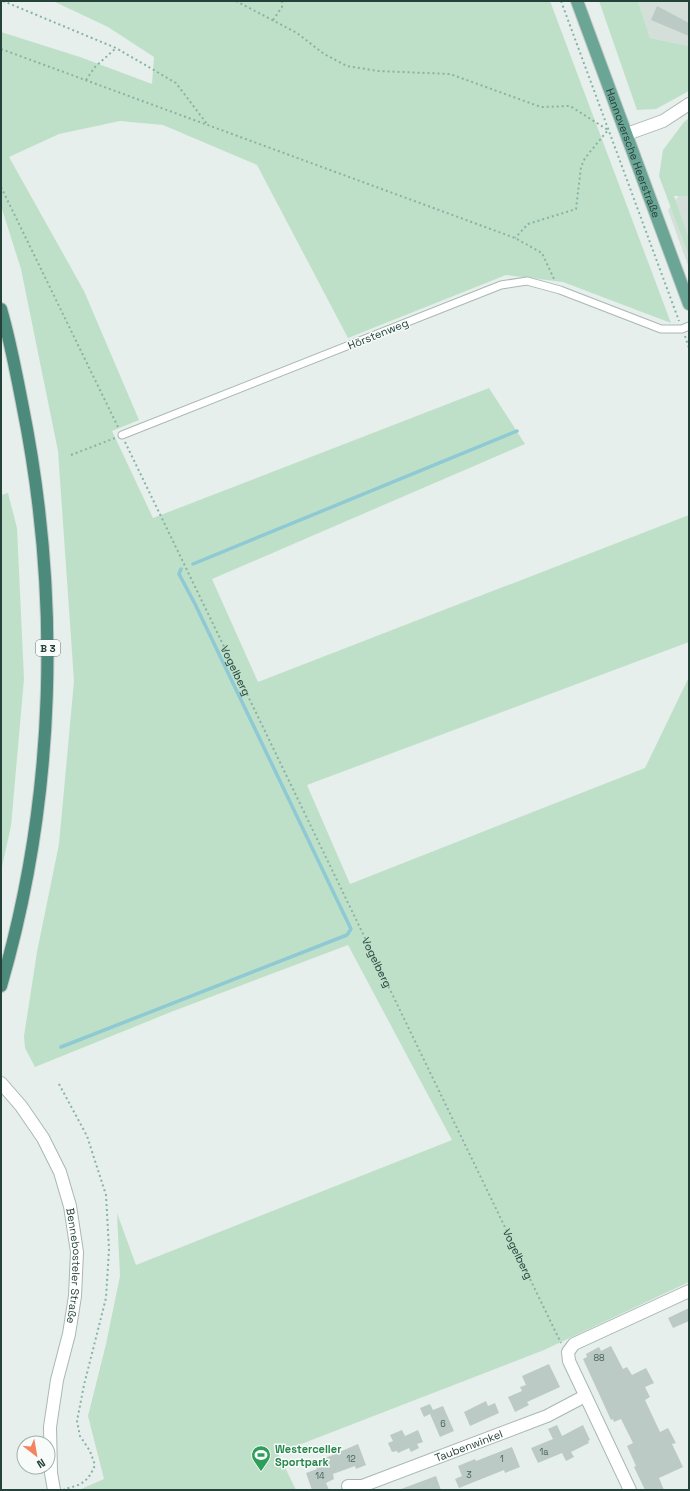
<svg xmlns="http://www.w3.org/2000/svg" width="690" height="1491" font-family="'Space Grotesk',sans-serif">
<rect width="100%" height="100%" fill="#e6efeb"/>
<path fill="#d4dfda" d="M638,1h51v45l-39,-8z
M689,182v86l-21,-58z"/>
<path fill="#bfe0c8" d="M53,1h497l121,322 -108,-41 -57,-7 -158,63 -91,-173 -94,-40 -43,-4 -61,13 -50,23 75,134 55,129 -27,11 41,87 336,-130 36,56 -313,135 46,103 431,-167v127l-382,143 43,99 295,-116 44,-91v605l-145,68 -266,103 18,37h-217l25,-11 -16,-63 18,-72 14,-68 -3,-63 19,52 316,-125 -104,-195 -177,67 -136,55 -10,-19 -1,-12 13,-84 22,-108 15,-163 -16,-230 -37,-182 -20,-63v-174l79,25 72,27 2,-27 -46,-30z
M599,1h39l12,37 39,8v45l-33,18 -19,1z
M689,118v78h-15l15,43v17l-30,-80 4,-26 21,-28z
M8,493l9,35 7,151 -13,147 -10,45v-376z"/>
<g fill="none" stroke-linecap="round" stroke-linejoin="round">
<path stroke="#8ec9d4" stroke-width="3.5" d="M193,564l324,-133
M61,1047l286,-112 4,-6 -156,-325 -16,-30 2,-5"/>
</g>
<path fill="#bbcac4" d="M657,6l32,17v13l-38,-16z
M689,1308v13l-16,7 -5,-10z
M611,1346l12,23 4,-2 5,8 14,-7 8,15 -9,4 5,10 -5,3 15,32 8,-4 8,15 -4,1 11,23 -24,11 5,12h-19l-11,-23 2,-1 -9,-20 6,-3 -12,-24 -7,3 -1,-3 -2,1 -28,-61 4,-2 -1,-3 13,-7 2,4z
M549,1364l11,23 -33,15 2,3 -14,7 -7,-15 14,-6 -2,-4 6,-2 -4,-9z
M486,1401l2,5 7,-3 4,10 -29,13 -6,-14z
M430,1404l3,6 10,-4 11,25 -14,6 -10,-23 -6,3 -4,-9z
M557,1425l5,11 21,-11 7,15 -2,1 1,2 -18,9 3,5 -8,4 -4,-8 -24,10 -7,-15 22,-9 -5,-10z
M402,1430l3,6 13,-6 5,12 -6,2 2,4 -8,4 -2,-4 -11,5 -1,-2 -5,1 -4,-9 5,-2 -3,-6z
M358,1444l8,21 -10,4 -1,-3 -22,8 1,5 -8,4 3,7h-17l-6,-17 11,-4 -3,-6z
M512,1447l8,20 -15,6 -1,-3 -45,18 -4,-9 7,-3 -4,-10 17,-7 1,2z
M436,1476l5,14h-40v-1z"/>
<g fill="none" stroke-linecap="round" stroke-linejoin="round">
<g stroke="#a8b8b2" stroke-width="9">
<path id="service" d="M122,435l379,-150 26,-4 33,9 101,39h21l7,-3"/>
</g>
<g stroke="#a8b8b2" stroke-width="14">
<g id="minor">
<path d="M627,134l36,-13 26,-17"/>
<path id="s2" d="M1,1083l20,23 22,32 17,34 10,34 7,46 -2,44 -6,38 -12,46 -7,47 1,46 3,17"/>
<path id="s3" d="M348,1486h14l185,-70 38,-20"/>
<path d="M630,1490l-61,-129 -1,-9 6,-8 115,-53"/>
</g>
</g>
<g stroke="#c2cac8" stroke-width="14">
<g id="primary">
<path id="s4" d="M577,1l112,303"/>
</g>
</g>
<g stroke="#c2cac8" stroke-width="14">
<path id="trunk" d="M1,309c9,31 15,63 21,94 39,193 34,394 -21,583"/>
</g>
<g stroke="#86b3a5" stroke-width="2" stroke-dasharray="2 3" stroke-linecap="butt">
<path d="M3,1l113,47 60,35 31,41"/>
<path d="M236,1l61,32 27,21 23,12 31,5 72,3 91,33 29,-1 38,24 -23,28 -4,9 -5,42 -48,15 -13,14"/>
<path d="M561,1l118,320"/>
<path d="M273,20l9,-13v-6"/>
<path d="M1,49l514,189 27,15 12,26"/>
<path d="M86,80l9,-13 21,-19"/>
<path d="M1,187l117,240"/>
<path d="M685,336l4,12"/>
<path id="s1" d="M125,442l436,901"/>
<path d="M71,455l44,-17"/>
<path d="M59,1084l28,52 19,59 3,54 -3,49 -22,87 -7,36 3,15 10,15 5,14c-7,17 -13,20 -31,24"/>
</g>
<use href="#service" stroke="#fff" stroke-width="7"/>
<use href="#minor" stroke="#fff" stroke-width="12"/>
<use href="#primary" stroke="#6aa596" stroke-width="12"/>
<use href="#trunk" stroke="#4c8a7c" stroke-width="12"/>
</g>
<defs>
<g id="stadium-pin" transform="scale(1)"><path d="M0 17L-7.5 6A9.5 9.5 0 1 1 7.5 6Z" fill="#2e9e5b" stroke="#f7fbf9"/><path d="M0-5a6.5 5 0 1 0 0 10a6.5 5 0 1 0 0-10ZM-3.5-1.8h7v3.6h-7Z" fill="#fff"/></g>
</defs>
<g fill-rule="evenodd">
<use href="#stadium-pin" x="261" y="1455"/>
</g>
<g text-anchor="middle" stroke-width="3" stroke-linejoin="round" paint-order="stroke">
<g font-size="9" fill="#4a645c">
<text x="599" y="1361">88</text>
<text x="443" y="1427">6</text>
<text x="544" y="1455">1a</text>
<text x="351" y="1462">12</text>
<text x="502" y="1462">1</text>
<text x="469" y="1478">3</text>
<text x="320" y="1479">14</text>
</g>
<rect fill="#f7fbf9" stroke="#637a73" stroke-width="1" x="36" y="640" width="24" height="16" rx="3"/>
<g font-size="10" font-weight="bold" fill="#24423a">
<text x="48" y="652">B 3</text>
</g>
<g font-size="11" fill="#24423a" stroke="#f7fbf9">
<text dy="4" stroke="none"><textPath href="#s4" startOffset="162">Hannoversche Heerstraße</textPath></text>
<text transform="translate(378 334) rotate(-22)" y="4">Hörstenweg</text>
<text dy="4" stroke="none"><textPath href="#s1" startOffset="254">Vogelberg</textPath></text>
<text dy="4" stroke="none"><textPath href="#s1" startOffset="578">Vogelberg</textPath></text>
<text dy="4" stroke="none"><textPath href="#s1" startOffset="902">Vogelberg</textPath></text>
<text dy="4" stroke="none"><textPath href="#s2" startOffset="203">Bennebosteler Straße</textPath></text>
<text dy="4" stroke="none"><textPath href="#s3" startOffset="128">Taubenwinkel</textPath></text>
</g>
<g font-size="11" font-weight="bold" fill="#27864d" stroke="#f7fbf9" text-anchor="start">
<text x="275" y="1453">Westerceller<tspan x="275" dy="13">Sportpark</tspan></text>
</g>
</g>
<rect width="690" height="1491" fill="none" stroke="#24423a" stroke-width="4"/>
<g transform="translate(36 1455) rotate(149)"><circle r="19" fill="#f7fbf9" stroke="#a3b1ad"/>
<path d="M0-3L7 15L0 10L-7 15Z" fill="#f4845f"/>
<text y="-6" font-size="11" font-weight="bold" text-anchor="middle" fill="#24423a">N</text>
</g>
</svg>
